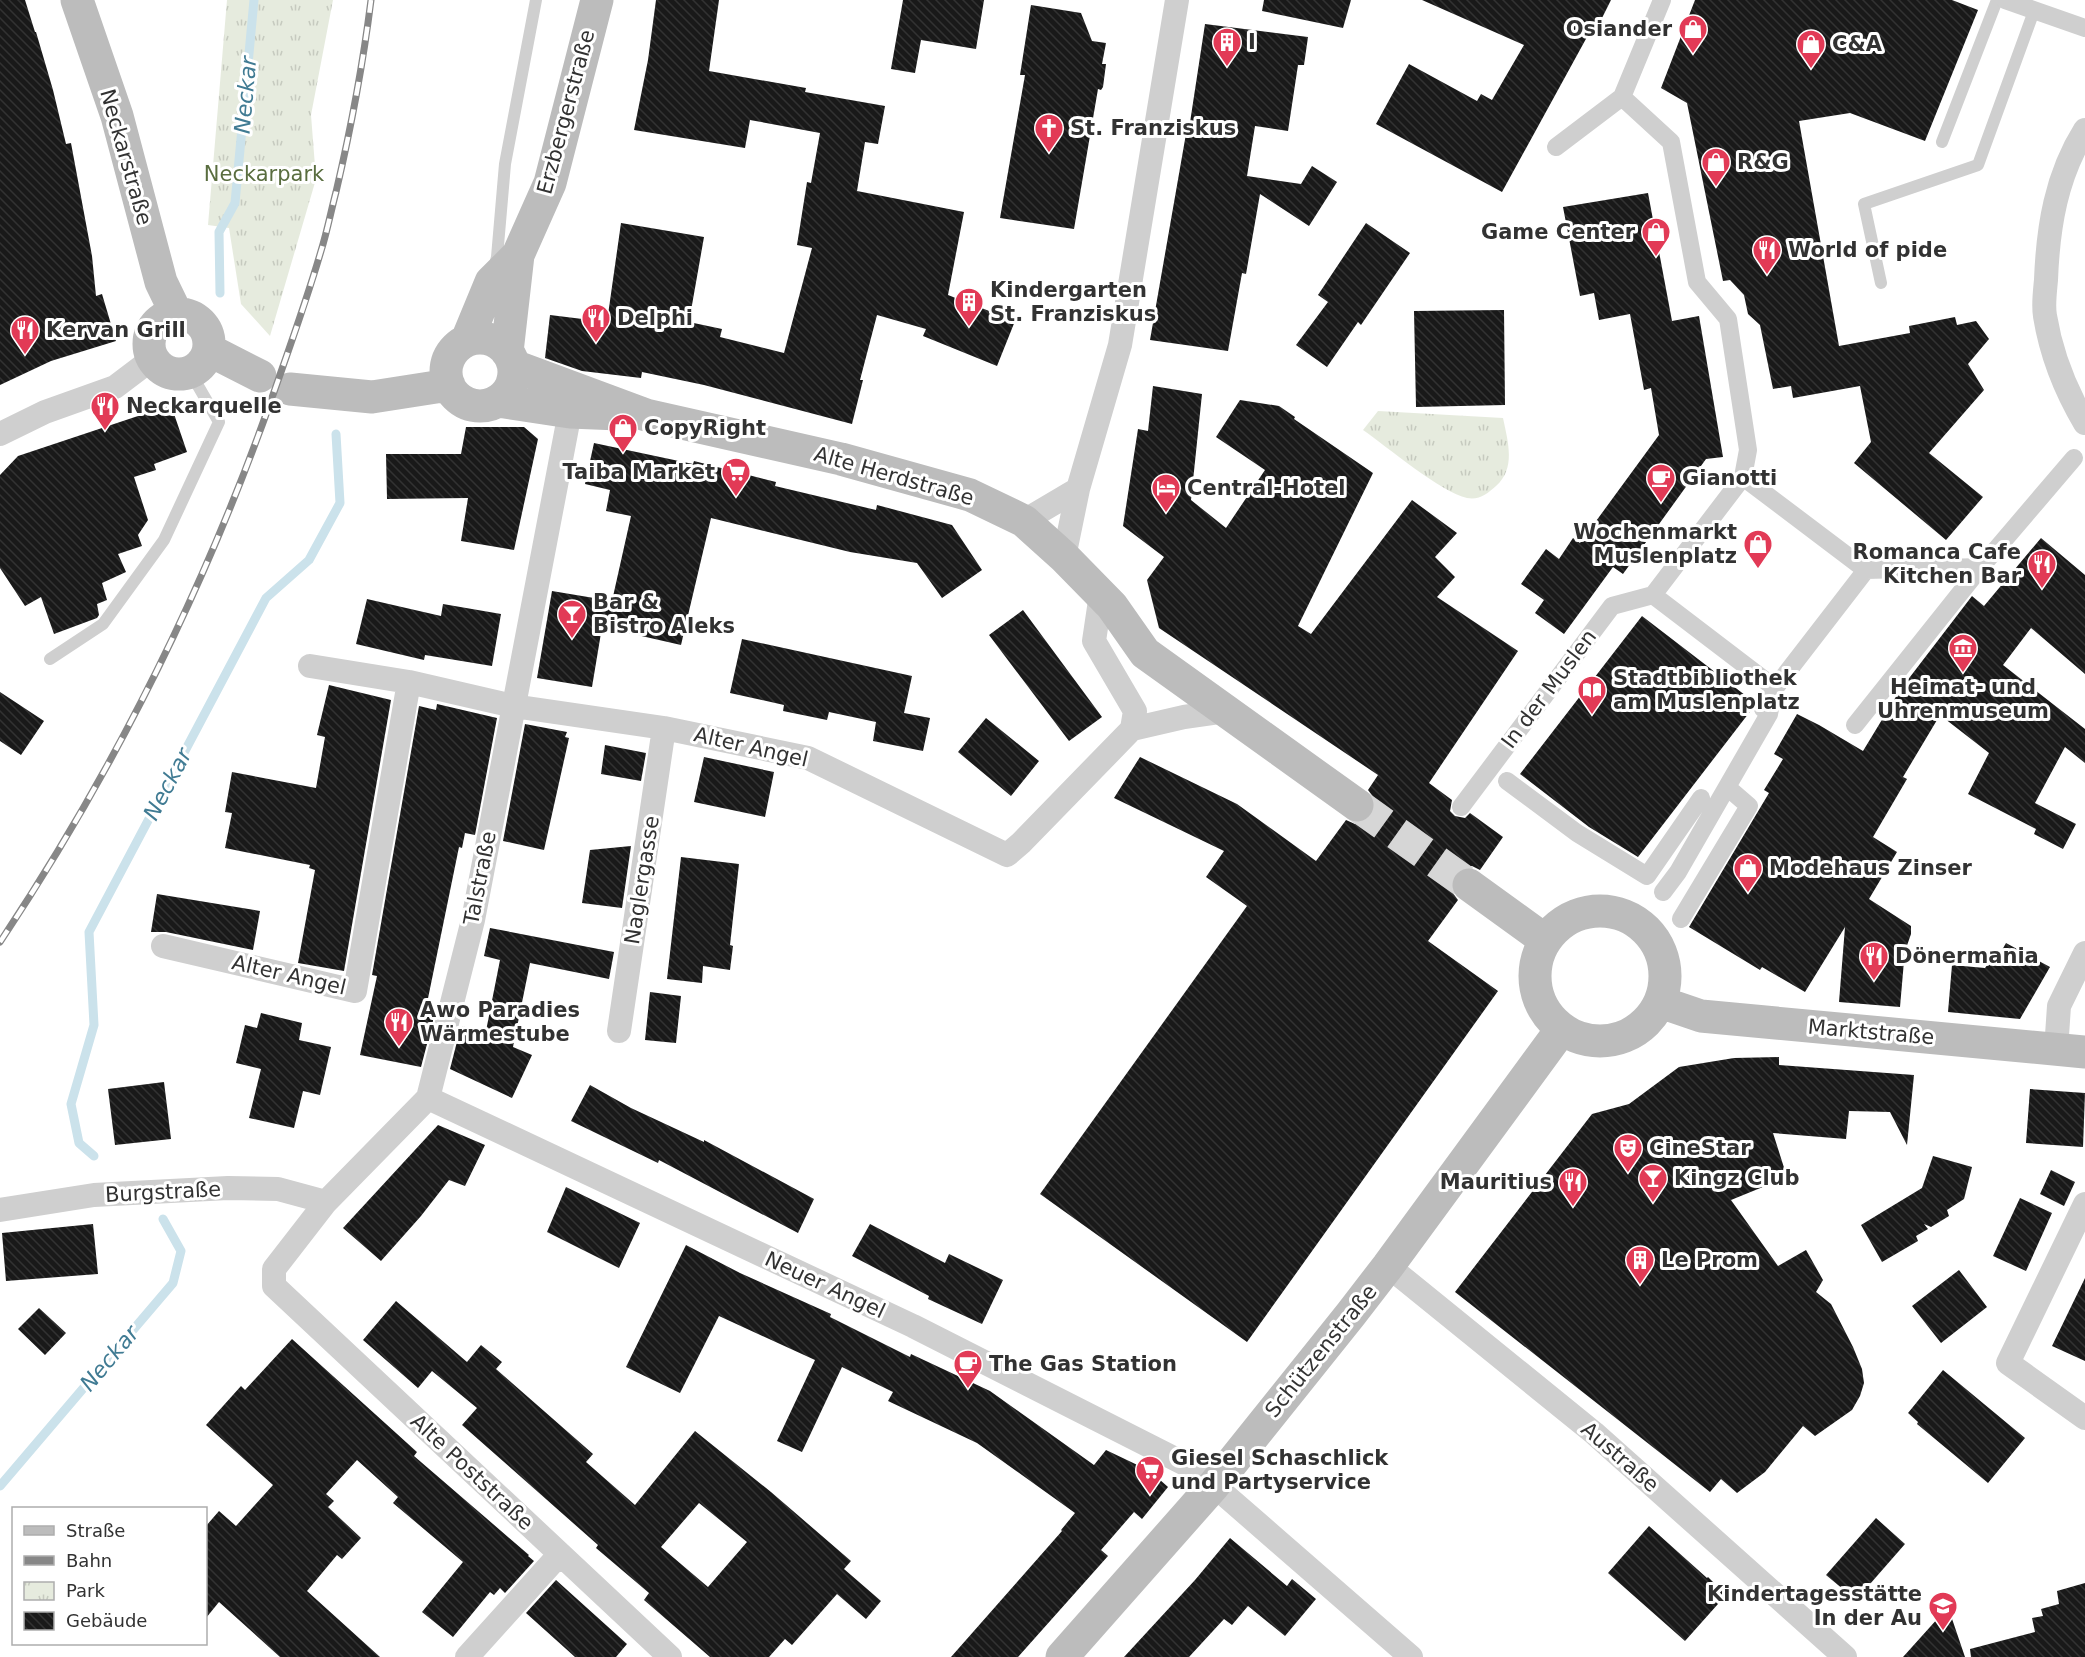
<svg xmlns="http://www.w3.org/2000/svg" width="2085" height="1657" font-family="'DejaVu Sans',sans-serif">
<defs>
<pattern id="park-tufts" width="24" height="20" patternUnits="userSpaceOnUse" patternTransform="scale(1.5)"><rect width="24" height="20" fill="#e6ebde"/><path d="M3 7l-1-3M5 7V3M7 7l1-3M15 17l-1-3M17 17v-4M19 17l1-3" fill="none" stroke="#c6cabf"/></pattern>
<pattern id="building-back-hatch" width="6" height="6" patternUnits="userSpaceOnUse" patternTransform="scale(1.5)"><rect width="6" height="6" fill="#191919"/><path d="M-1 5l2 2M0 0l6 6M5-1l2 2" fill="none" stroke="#323232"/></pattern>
</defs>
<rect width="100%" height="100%" fill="#fff"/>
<path fill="url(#park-tufts)" d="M227,0h106l-22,115 5,64 -46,157 -29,-32 -12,-76 -21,-3z
M1378,411l125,7c5,24 13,50 -7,68 -9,8 -16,14 -29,12 -25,-5 -81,-52 -104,-68z"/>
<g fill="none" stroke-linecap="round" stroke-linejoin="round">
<path stroke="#cbe2eb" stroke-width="9" d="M220,293l-1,-61 16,-29 19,-203
M94,1156l-15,-13 -8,-39 23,-79 -5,-93 177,-334 43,-38 31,-57 -4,-69
M0,1486l173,-203 8,-32 -18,-32"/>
</g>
<path fill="url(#building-back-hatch)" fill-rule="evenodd" d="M0,0h25l10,32h1l17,58 13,54 5,-1 21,113 4,40 6,-2 14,47 -65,20 -51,24z
M656,0h63l-10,71 97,17 -1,4 80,14 -7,38 -13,-2 -8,49 107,21 -16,83 67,26 -18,45 -74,-30 3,-7 -49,-14 -17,65h3l-11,44 -148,-39 -62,-13 -1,6 -59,-7 -37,-13 5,-43 57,7 14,-99 83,14 -15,85 33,7 -2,8 64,16 28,-105 -15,-3 10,-63 4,1 9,-50 -70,-13 -5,28 -111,-18 14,-70z
M903,0h81l-8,49 -55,-9 -6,33 -24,-4z
M1264,0h87l-8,28 -81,-17z
M1422,0h189l-19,38 -5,-1 -85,155 -126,-68 33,-60 68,37 4,-7 11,6 32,-55z
M1695,0h257l26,10 -53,131 -75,-28 -51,8 40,225 71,-13 -1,-7 46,-9 2,8 19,-4 13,18 -21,25 16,26 -55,63 54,44 -37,43 -92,-77 17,-21 -11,-56 -67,12 -2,-12 -18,3 -13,-64 -12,-11 -4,-19 -14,-15 -7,1 -36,-178 -26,-15z
M1031,5l50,8 11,28 14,2 -4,21h4l-3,23 -2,3 -3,-1 -24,140 -74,-11 25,-143h-5z
M1205,24l103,13 -4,28h-6l-10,66 -33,-5 -8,50 54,8 11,-18 25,16 -28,44 -49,-32 -14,80 -4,-1 -14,78 -78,-11 37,-212 2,1z
M1648,193l24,128 27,-5 24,141 -17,2 -83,115 -10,-7 -49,67 -29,-21 9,-13 -23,-16 25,-35 13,10 14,-21 7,5 79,-108 -8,-47 -7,2 -14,-76 -31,6 -5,-27 -14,3 -17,-89z
M1366,223l44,30 -49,72 -3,-3 -31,45 -31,-22 32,-43 -10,-7z
M1504,310l1,95 -89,2 -2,-96z
M1153,386l49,8 -11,106 35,28 39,-58 -49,-33 24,-37 39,6 16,11 -1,2 79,54 -75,153 13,8 101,-134 45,33 -22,24 20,20 -18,20 81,54 -89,132 23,17 -2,11 5,5 10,2 5,-5 33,24 -23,33 -8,-4 -10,2 -8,7 -4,9 2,8 6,8 -30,41 70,50 -251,351 -207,-148 207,-288 -41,-29 18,-26 -110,-53 26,-41 97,47 79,57 30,-41 9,4 9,-2 8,-6 4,-9 -2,-9 -6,-8 10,-15 -219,-147 -12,-48 17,-23 -41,-31 15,-97 10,2z
M171,405l16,47 -33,12 2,6 -22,7 14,43 -10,15 4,11 -24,8 8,18 -24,11 5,17 -10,4 2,11 -2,3 -43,16 -13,-37 -16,9 -25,-38v-93l18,-19z
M466,427h58l14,12 -24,111 -53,-9 7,-43 -81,1 -1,-45h75z
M594,443l99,21 1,-3 82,21 -1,4 101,24 1,-5 75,20 30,45 -40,28 -25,-35 -67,-11 -139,-34 -30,127 -79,-18 -10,60 -55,-9 15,-87 60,10 19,-85 -25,-5 4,-21 -25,-6z
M2041,538l44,37v99l-54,-46 -28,37 82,64v34l-20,-16 -30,56 41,21 -13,25 -29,-15 2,-5 -68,-35 21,-41 -49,-38 -37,62 4,2 -34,58 24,15 -28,47 42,27v8l-9,26 2,1 -4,46 -61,-5 6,-75 -40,65 -43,-25 -2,3 -71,-43 80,-134 -5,-3 19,-31 -9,-5 23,-40 22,11 44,26 37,-61 72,-94 12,10z
M367,599l74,17 2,-12 58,10 -9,52 -67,-11 -1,5 -68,-16z
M1023,610l79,107 -33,24 -80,-106z
M1642,616l112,86 -2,7 -114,148 -49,-30 -69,-53z
M742,639l170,37 -8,37 26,5 -7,33 -50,-10 3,-19 -47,-10 -2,8 -44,-9 1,-6 -54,-12z
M329,685l62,15 -47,271 -46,-8 17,-93 -6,-2 1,-3 -85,-17 7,-35 -7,-1 7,-40 84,16 9,-51 -8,-2z
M0,692l44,29 -23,34 -21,-14z
M437,704l60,14 -22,117 -10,-2 -3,15 -3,-1 -34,166 8,2v6l-12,46 -61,-12 17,-79 -5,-1 47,-269 17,4z
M986,718l53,43 -28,35 -53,-44z
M525,724l42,8 -2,5 4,1 -25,112 -41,-9z
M605,745l41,8 -5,28 -40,-7z
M704,757l70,15 -9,45 -71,-15z
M631,846l-9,62 -40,-5 8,-53z
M681,857l58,7 -9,81 3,1 -3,24 -27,-4 -1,17 -35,-4z
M157,894l103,17 -7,39 -87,-18h-15z
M490,928l124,24 -5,27 -79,-16 -17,84 19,8 -20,43 -62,-29 11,-43 25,5 14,-71 -16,-4z
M2006,943l44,24 -30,52 -72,-7 4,-47 33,3 8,-11 4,2z
M650,992l31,4 -5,47 -31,-3z
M261,1013l41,10 -3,17 32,7 -11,48 -17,-4 -9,37 -45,-10 12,-49 -25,-6 9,-38 12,3z
M1779,1057v8l135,10 -7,70 -17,-33 -41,-1 -3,28 -73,-6 14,44 -56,23 47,66 28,-16 17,30 -7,12 15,12 22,43 9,22 2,14 -4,13 -8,14 -37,26 -12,-10 -38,46 -28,21 -16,-14 -11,13 -255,-200 137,-178 37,-10 50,-37 55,-9z
M164,1082l7,57 -56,6 -7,-56z
M590,1085l41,23 73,34v-2l110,59 -16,34 -139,-73 -1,3 -87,-42z
M2030,1089l55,4 -2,54 -57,-4z
M438,1125l47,20 -20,41 -16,-6 -28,36 -40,45 -38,-33z
M1933,1156l39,11 -8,32 -17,11 2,6 -18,11 -7,-3 4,5 -12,7 2,5 -36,21 -21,-37 61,-37z
M2051,1170l24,12 -11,24 -24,-12z
M566,1187l74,36 -21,45 -72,-36z
M2020,1198l32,15 -26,58 -33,-15z
M93,1224l5,50 -92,7 -4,-48z
M870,1224l75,39 4,-9 54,26 -21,44 -54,-25 1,-3 -77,-40z
M686,1245l54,28 91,41 -1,3 80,40 1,-3 79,37 104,74 12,-15 44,21 18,16 -26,32 -8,-7 -33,38 7,6 -90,101h-67l111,-126 -1,-1 14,-17 -98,-70 -89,-42 5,-9 -51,-25 -40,85 -25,-11 38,-81 -96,-44 -39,77 -54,-26z
M1959,1270l28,37 -46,36 -29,-37z
M2085,1278v83l-33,-15z
M396,1301l71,61 14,-17 21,17 -6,7 97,85 -7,8 49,43 60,-74 76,61 80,69 -7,8 37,32 -15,18 -29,-25 -45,51 -7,-6 -16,18h-59l-66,-57 5,-7 -53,-45 2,-3 -136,-120 15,-17 -45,-37 -14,17 -55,-48zM699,1503l48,39 -39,45 -47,-40z
M39,1308l27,25 -21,22 -27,-26z
M292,1339l125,113 -3,4 115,99 -1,1 6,5 -29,32 -5,-5 -6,7 -4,-3 -37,45 -31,-25 41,-50 -70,-59 5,-6 -41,-37 -31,34 8,7 -6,6 33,31 -19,21 -5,-4 -30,36 73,66h-100l-61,-55 -13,16v-92l13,-15 17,15 37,-41 -67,-60 35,-39 4,4z
M1943,1370l82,68 -37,45 -71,-59 1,-2 -10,-9z
M1876,1518l29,26 -49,56 -30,-25z
M1649,1526l58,52 1,-1 18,18 -41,46 -77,-68z
M1230,1538l57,48 5,-7 24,20 -31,37 -37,-30 -16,19 -8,-6 -35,38h-65l71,-77z
M556,1580l71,64 -11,13h-41l-49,-44z
M2085,1583v74h-114l-1,-8 65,-17 -3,-14 11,-2 -2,-7 18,-5 -2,-13z
M1948,1607l17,50h-62z"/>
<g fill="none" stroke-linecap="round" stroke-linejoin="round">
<path stroke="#d6d6d6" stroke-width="33" stroke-dasharray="33 16" stroke-linecap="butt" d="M1357,805l112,80"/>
<path stroke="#cfcfcf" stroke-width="12" d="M1942,142l55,-142
M494,268l3,-11 8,-93 31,-164
M1881,283l-17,-79 114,-39 56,-154
M50,659l53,-35 61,-84 55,-118 -29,-50"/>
<path stroke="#cfcfcf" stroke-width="18" d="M1662,0l-40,97 49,45 26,140 31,37 20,131 -5,27
M2005,0l80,28
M1556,147l66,-50
M1866,570l115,-3 93,-109
M1763,709l12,-21 91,-118 -123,-93 -90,118 122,93
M1855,725l126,-158
M1507,781l70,52 70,43 54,-78
M1461,807l151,-201 41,-11
M1663,892l15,-20 91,-158 3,-16
M1681,919l68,-113 -22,-19"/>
<path stroke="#cfcfcf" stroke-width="24" d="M2085,130c-29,46 -37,97 -39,150 -1,11 -3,25 -1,36 6,37 21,75 40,107
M570,412l-97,508 -45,178 -102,104 -52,67v17l396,371
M0,434l45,-22 70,-25 37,-28
M1024,521l54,-32
M1064,557l14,-68 42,-144 57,-345
M1101,594l-7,47 41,70 -3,18
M310,666l99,16 104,24 151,22 144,30 199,97 14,-12 111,-114 52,-12 42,-6
M163,946l192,45 54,-309
M619,1031l45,-303
M2056,1050l3,-44 26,-53
M428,1098l485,228 282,143 216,188
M2085,1204l-77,159 77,55
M0,1210l94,-15 134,-7 50,1 48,13
M1388,1266l206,167 251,224
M467,1657l92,-102"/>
<path stroke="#bcbcbc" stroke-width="33" d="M77,0l40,116 44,166 15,31
M149 344a30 30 0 1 1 60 0a30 30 0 1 1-60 0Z
M446 372a34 34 0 1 1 68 0a34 34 0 1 1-68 0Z
M467,340l24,-58 27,-27
M209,350l51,26
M507,352l11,-97 32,-72 47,-183
M514,366l132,49 195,44 129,36 54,26 40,36 48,49 33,47 212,152
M290,389l82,8 77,-12
M498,401l72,11 49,2
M1469,885l76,55
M1535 976a65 65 0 1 1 130 0a65 65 0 1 1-130 0Z
M1660,1002l41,14 384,36
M1062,1657l152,-172 137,-171 37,-48 173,-236"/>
<g stroke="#878787" stroke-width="7">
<path id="rail" d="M0,942c114,-171 206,-356 274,-550 16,-46 33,-93 47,-141 6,-19 10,-40 15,-59 15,-64 27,-128 35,-192"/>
</g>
<use href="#rail" stroke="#fff" stroke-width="4.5" stroke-dasharray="14" stroke-linecap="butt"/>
</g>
<defs>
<g id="shop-pin" transform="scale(1.5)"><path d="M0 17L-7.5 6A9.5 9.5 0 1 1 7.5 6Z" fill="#e23a56" stroke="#fff"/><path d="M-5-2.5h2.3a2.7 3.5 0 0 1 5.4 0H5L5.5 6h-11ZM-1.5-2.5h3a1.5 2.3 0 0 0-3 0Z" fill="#fff"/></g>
<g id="building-pin" transform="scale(1.5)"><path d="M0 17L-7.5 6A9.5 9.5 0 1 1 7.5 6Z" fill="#e23a56" stroke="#fff"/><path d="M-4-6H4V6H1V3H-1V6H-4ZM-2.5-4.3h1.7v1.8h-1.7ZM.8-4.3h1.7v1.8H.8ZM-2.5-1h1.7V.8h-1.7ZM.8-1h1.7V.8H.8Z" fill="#fff"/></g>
<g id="church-pin" transform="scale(1.5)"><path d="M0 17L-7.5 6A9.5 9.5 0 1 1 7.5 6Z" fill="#e23a56" stroke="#fff"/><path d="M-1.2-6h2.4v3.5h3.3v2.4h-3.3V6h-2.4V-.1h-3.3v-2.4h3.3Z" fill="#fff"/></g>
<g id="restaurant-pin" transform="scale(1.5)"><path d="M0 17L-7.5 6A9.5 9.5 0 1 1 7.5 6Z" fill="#e23a56" stroke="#fff"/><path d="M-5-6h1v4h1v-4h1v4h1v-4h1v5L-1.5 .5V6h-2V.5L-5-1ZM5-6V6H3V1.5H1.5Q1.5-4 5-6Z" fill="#fff"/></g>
<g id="supermarket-pin" transform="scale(1.5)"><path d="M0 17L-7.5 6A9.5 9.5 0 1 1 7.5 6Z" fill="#e23a56" stroke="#fff"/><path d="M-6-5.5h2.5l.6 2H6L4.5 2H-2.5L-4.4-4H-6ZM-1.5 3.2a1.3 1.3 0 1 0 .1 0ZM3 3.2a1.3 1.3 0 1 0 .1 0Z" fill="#fff"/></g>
<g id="cafe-pin" transform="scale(1.5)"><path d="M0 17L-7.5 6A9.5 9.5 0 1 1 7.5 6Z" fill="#e23a56" stroke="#fff"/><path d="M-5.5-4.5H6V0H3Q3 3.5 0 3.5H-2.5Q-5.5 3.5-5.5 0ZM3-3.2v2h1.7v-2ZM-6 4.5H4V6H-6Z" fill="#fff"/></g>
<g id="hotel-pin" transform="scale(1.5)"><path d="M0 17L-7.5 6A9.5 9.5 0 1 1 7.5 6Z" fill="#e23a56" stroke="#fff"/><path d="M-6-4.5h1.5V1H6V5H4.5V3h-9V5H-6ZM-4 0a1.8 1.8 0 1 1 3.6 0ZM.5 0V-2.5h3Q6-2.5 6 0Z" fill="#fff"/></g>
<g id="bar-pin" transform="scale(1.5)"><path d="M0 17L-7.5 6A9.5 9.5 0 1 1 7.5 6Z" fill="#e23a56" stroke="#fff"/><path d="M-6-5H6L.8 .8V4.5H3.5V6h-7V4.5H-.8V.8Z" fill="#fff"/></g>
<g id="museum-pin" transform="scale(1.5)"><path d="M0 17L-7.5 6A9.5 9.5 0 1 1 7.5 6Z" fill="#e23a56" stroke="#fff"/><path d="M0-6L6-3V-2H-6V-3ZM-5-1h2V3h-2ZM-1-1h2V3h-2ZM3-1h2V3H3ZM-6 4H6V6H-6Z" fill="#fff"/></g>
<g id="library-pin" transform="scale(1.5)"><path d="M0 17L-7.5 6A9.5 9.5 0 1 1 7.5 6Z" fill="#e23a56" stroke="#fff"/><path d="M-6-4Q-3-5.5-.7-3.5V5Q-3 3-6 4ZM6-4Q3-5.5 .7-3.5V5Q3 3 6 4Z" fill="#fff"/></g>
<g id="theatre-pin" transform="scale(1.5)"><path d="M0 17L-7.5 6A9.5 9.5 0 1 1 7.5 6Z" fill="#e23a56" stroke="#fff"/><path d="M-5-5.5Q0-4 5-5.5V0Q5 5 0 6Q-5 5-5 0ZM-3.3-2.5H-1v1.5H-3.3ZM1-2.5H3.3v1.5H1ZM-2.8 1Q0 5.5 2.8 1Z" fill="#fff"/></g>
<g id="school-pin" transform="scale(1.5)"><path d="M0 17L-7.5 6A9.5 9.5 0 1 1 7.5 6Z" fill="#e23a56" stroke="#fff"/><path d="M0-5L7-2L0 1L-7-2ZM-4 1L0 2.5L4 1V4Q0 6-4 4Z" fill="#fff"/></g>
</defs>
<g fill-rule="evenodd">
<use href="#shop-pin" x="1693" y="29"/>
<use href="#building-pin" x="1227" y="42"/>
<use href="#shop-pin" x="1811" y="44"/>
<use href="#church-pin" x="1049" y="128"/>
<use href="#shop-pin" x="1716" y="162"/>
<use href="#shop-pin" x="1656" y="232"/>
<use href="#restaurant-pin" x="1767" y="250"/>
<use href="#building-pin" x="969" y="302"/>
<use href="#restaurant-pin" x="596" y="318"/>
<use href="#restaurant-pin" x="25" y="330"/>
<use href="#restaurant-pin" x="105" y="406"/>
<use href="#shop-pin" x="623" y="428"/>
<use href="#supermarket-pin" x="736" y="472"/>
<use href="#cafe-pin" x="1661" y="478"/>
<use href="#hotel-pin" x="1166" y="488"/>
<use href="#shop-pin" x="1758" y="544"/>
<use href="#restaurant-pin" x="2042" y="564"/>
<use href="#bar-pin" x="572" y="614"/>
<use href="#museum-pin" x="1963" y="648"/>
<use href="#library-pin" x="1592" y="690"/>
<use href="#shop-pin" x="1748" y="868"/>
<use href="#restaurant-pin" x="1874" y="956"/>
<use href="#restaurant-pin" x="399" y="1022"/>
<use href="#theatre-pin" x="1628" y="1148"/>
<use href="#bar-pin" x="1653" y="1178"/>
<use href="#restaurant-pin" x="1573" y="1182"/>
<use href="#building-pin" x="1640" y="1260"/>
<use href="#cafe-pin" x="968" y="1364"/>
<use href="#supermarket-pin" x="1150" y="1470"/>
<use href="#school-pin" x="1943" y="1606"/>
</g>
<g text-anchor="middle" stroke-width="6" stroke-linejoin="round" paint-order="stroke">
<g font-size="21" font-weight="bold" fill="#323232" stroke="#fff" text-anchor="start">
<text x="1672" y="36" text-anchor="end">Osiander</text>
<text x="1248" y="49">I</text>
<text x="1832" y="51">C&amp;A</text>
<text x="1070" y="135">St. Franziskus</text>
<text x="1737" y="169">R&amp;G</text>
<text x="1635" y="239" text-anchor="end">Game Center</text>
<text x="1788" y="257">World of pide</text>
<text x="990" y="297">Kindergarten<tspan x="990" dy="24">St. Franziskus</tspan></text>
<text x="617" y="325">Delphi</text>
<text x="46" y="337">Kervan Grill</text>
<text x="126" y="413">Neckarquelle</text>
<text x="644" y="435">CopyRight</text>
<text x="715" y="479" text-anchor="end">Taiba Market</text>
<text x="1682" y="485">Gianotti</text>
<text x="1187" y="495">Central-Hotel</text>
<text x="1737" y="539" text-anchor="end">Wochenmarkt<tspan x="1737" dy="24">Muslenplatz</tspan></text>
<text x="2021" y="559" text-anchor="end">Romanca Cafe<tspan x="2021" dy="24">Kitchen Bar</tspan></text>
<text x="593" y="609">Bar &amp;<tspan x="593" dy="24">Bistro Aleks</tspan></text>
<text x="1613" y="685">Stadtbibliothek<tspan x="1613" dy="24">am Muslenplatz</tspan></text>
<text x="1963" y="694" text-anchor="middle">Heimat- und<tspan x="1963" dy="24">Uhrenmuseum</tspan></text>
<text x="1769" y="875">Modehaus Zinser</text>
<text x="1895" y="963">Dönermania</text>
<text x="420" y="1017">Awo Paradies<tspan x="420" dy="24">Wärmestube</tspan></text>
<text x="1649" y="1155">CineStar</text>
<text x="1674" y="1185">Kingz Club</text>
<text x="1552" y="1189" text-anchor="end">Mauritius</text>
<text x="1661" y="1267">Le Prom</text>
<text x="989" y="1371">The Gas Station</text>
<text x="1171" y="1465">Giesel Schaschlick<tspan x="1171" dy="24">und Partyservice</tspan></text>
<text x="1922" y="1601" text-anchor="end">Kindertagesstätte<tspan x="1922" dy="24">In der Au</tspan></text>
</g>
<g font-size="21" fill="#323232" stroke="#fff">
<text transform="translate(566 112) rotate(-75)" y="7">Erzbergerstraße</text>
<text transform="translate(126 157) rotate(74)" y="7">Neckarstraße</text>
<text transform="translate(894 476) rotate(16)" y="7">Alte Herdstraße</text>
<text transform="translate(1549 689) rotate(-53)" y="7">In der Muslen</text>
<text transform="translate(751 747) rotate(13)" y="7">Alter Angel</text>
<text transform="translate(480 878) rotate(-79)" y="7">Talstraße</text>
<text transform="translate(642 880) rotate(-81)" y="7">Naglergasse</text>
<text transform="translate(289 975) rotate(13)" y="7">Alter Angel</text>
<text transform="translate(1871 1032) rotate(5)" y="7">Marktstraße</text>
<text transform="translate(163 1192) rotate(-3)" y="7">Burgstraße</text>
<text transform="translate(825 1285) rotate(25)" y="7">Neuer Angel</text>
<text transform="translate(1321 1351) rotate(-51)" y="7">Schützenstraße</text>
<text transform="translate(1620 1457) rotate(41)" y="7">Austraße</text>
<text transform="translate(472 1472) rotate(43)" y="7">Alte Poststraße</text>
</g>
<g font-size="21" fill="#596d3f" stroke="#fff">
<text x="264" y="181">Neckarpark</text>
</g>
<g font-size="22" font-style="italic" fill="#407b93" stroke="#fff">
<text transform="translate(245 95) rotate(-85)" y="8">Neckar</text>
<text transform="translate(167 784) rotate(-62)" y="8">Neckar</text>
<text transform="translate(109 1358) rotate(-50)" y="8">Neckar</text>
</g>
</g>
<rect x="12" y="1507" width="195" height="138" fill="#ffffff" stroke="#adadad" stroke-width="1.5"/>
<rect x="24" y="1526" width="30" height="9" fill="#bcbcbc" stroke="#adadad" stroke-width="1.5"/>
<text x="66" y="1537" font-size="18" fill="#323232">Straße</text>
<rect x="24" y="1556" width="30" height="9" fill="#878787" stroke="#adadad" stroke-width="1.5"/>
<text x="66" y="1567" font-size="18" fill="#323232">Bahn</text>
<rect x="24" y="1582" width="30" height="18" fill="url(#park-tufts)" stroke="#adadad" stroke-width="1.5"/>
<text x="66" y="1597" font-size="18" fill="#323232">Park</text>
<rect x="24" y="1612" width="30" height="18" fill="url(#building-back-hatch)" stroke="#adadad" stroke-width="1.5"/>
<text x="66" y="1627" font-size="18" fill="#323232">Gebäude</text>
</svg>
